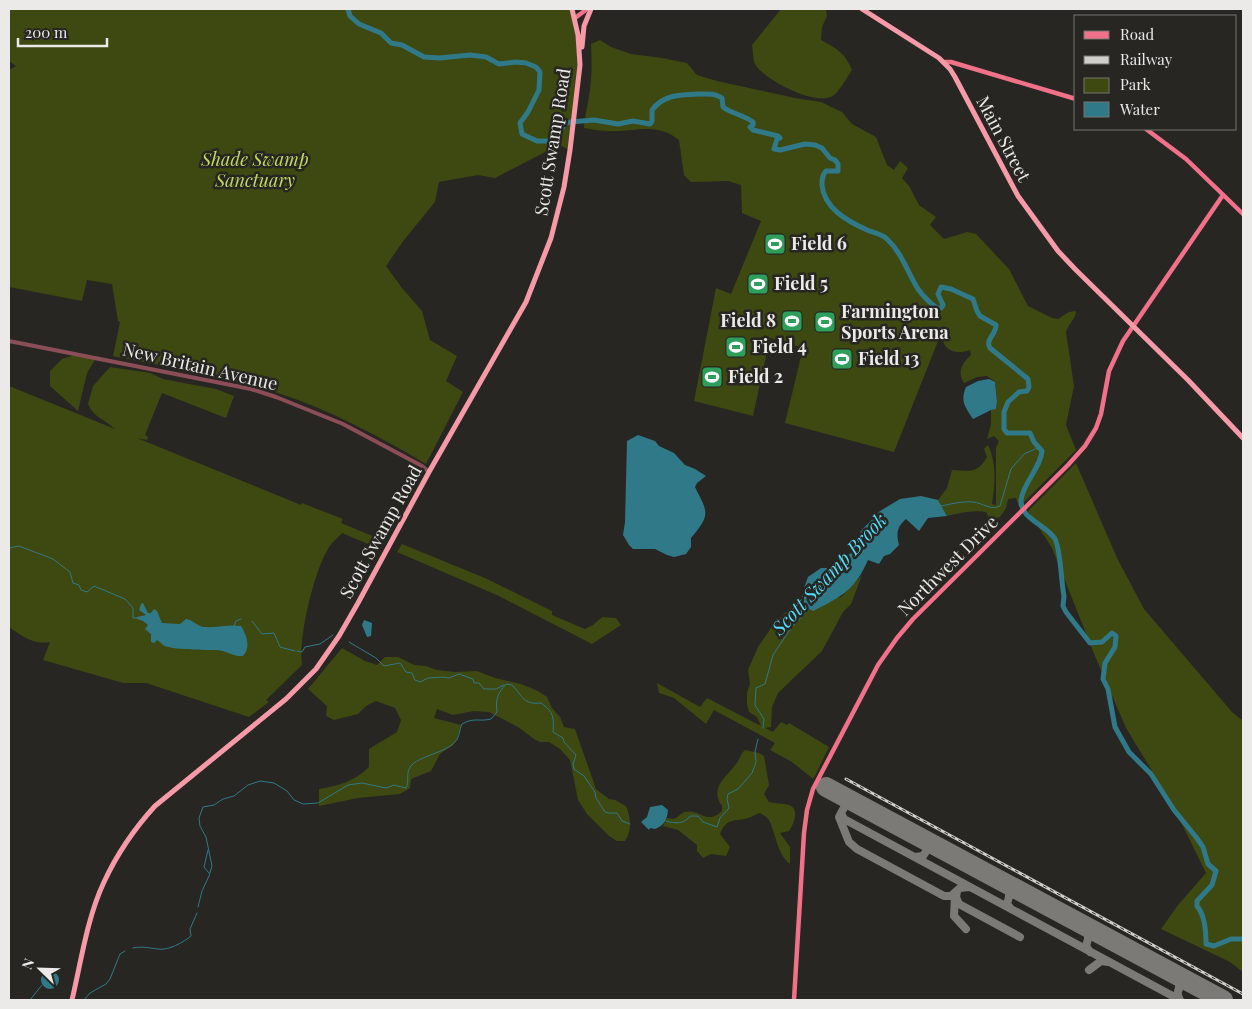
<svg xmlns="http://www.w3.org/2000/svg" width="1252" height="1009" font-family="'Playfair Display',serif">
<rect width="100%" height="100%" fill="#272622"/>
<path fill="#3e4811" d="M9,9h563l8,46 -10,95 -11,-5 -64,33 -17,-3 -39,7 -4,20 -31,38 -18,26 16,22 20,23 8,29 27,16 -11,25 17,11 -37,72c-47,-28 -96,-54 -148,-71 -52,-17 -111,-26 -165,-37l7,-34 -2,-1 -6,-37 -25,-4 -5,21 -73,-14v-217l7,-4 -7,-5z
M781,9h45l1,7 -5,11 -1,13c14,7 25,14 31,30 -5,7 -11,19 -18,25 -16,13 -70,-15 -79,-31 -2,-4 -2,-13 -3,-19z
M600,40l11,7 20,7 31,4 25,5 10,12 20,6 78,17 26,4 21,10 10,12 24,13 11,28 7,5 6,-9 8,7 -6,10 7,8 10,19 17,12 -6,8 14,14 23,-7 9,2 33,35 19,37 24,12 6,1 11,-7 7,-1c0,8 -8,13 -10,21l8,54 -8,39 10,25 -57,57 -3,-9 -8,1 -2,9 -6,9 -10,3 -4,-8c-13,-2 -26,1 -39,4l-9,-16 9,-12 5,-18c18,1 25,4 35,-13l-3,-8 4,-4c9,19 7,39 4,59l4,1v-57l3,-7 -5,-5 -7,3 4,-15v-14l5,-1 1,-7 -2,-20 -8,-6 -10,1 -13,6c-7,-11 -2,-20 7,-28l-1,-5c-16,6 -30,-1 -28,-19l-48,121 -109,-29 18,-75 -33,-10 -17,78 -59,-15 22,-113 15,6 30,-73 -19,-8 -1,-28 -13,-4 -37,1 -7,-7 -5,-35c-24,-19 -45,-7 -71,-9 -8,0 -16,-2 -24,-3 1,-13 3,-20 5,-32 3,-17 3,-35 2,-52z
M78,354l18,4 -9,15 -9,38 -28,-25v-15l12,-12z
M110,367l40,6 13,6 53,10 18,7 -8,22 -64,-25 -17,42 3,2 -1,3 -10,-2 164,67 1,-2 41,16 -2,4 39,16 -5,8 -33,-14c-4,5 -10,9 -13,14 -15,24 -31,91 -27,118l-36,35 3,2 -20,15 -103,-34h-23l-80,-23 7,-18c-17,3 -28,-6 -41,-15v-241l106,43c-9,-9 -21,-11 -27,-25l5,-18z
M1076,463l41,95 27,51 88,103 11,9v251l-13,-10 -69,-33 17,-24 28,-32 -34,-69 -46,-76 -31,-72 -43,-108 -24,-37z
M402,544l83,34 67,33v4l33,14 8,-4 9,-8 14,1 5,7 -29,19 -93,-48 -102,-44z
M862,575l-11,29 -8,8 -21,39 -44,42 -6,14 -1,20 -6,1 8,4 8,-10 6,3 2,-2 40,24 -15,31h-2l-20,-16 -22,-12 5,-7 -61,-33 -8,14 -32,-26 -15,-5 -2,-10 43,24 7,-9 54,28 -4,-9 -8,-5 -2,-8v-11l3,-9 -2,-14 10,-23 15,-22 30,-30v6l38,-4z
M342,648l23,13 12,4 8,-8h13l16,8 12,1 11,4 18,2 22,-1 18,7 26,6 17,7 9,6 5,11 8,9 4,10 11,2 21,60 13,10 6,1 11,6c5,12 6,24 -1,35h-8l-8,-5 -22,-22 -9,-14 -8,-40 -10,-11 -11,-7h-9l-6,-3 -16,-12 -29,-15 -15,-1 -21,4 -16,-6 -3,9 27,7 -4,14 -4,6 -13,9 -9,17 -20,8 -1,9 -10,6 -42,4 -39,8v-17c19,-3 36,-8 50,-22v-18l28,-17 4,-12 -6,-12 -19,-7 -10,5 -8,8 -24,6 -8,-4 1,-10 -19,-17z
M745,750l14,3 5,3 5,29 -5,9 5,8c6,2 14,1 20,3 11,4 5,19 0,26l-9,2 10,14v17c-13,-10 -14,-30 -21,-44 -2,-3 -6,-5 -9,-7 -4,1 -8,4 -12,5 -14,4 -21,-1 -28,16l10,13 -4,9 -15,-2 -8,4 -6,-7v-6l-19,-15 -15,-4 4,-8 7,1c4,-2 6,-5 10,-7 17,-4 22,14 38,-1v-5c-13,-19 4,-28 14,-42 4,-5 4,-10 9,-14z"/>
<path fill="#307989" d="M989,379l6,3 2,20 -1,7 -5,1 -18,9c-8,-12 -13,-18 -7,-32l12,-6z
M638,435l17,6 4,5 15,7 11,12 10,4 11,7 -9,7 -2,4c13,26 16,27 -4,51v9l-5,7 -12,3 -7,-2 -12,-6h-22l-4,-4 -6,-10 2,-13 2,-81z
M921,496l17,4 9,16 -19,2 -9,13 -13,-12c-9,8 -10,14 -7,26l-9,9 -6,2 -5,8 -11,-4c-13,30 -27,37 -55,51l-9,-5v-18l4,-11 13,-9h9l28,-20 2,-16 20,-21 20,-12z
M143,603l5,10h3l3,-4 3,2 5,12 18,1 6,-5c7,1 11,7 18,8 13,1 25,-3 37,-1 6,10 10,21 2,30 -9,1 -16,-5 -26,-6 -10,0 -47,0 -54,-5 -2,-2 -4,-4 -6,-5l-3,3 -3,-1v-8l-6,-5 3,-4 -5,-4 -6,-2v-2l9,-2 -7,-5 2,-6z
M364,620l8,3 -1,13 -4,1 -5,-12z
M662,805l6,5c-1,11 -4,15 -13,19l-5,-1 -1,2 -8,-8 6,-5 3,-10z
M41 980a9 9 0 1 1 18 0a9 9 0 1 1-18 0Z"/>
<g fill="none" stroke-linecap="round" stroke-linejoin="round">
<path stroke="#307989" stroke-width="1" d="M941,506c10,-2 22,-5 32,-4 10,1 18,9 27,4l11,-37 13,-15 16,-7
M9,548l10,-2 34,13 17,13 3,11 6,2 2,5 6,2 7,-6 31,13 8,9v10h5
M252,621l10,13 12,-1 6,14 15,4
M234,626l2,-5 5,-2
M349,642l27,16 8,8 16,-3 6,9 6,1 3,7 5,2 8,-4 15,-1 6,1 10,-4 14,5 1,4h5l5,6h12l8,-4
M297,651l5,1 3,-5 15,-3 13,-9
M763,728l1,-9 -9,-14 1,-17 9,-4 8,-29 18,-27 19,-20
M666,821c9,3 19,3 24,-5h8l5,6 14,5 3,-9 9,-10 -2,-9 1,-5 10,-5 14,-16 4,-11 -1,-10 3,-13
M208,850l-4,17 5,6
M198,907l4,-16 7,-15 3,-10 -6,-29 -6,-11 -1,-8 4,-11 11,-2 9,-6 11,-3 14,-11 12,-4 14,2 13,8 7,9 9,4 15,-1 30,-18 14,-2 24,5 8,-3 12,3c4,-7 -1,-15 5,-22 6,-9 36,-14 44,-24 5,-5 4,-12 7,-18 12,-7 17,-2 29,-5l6,-7c-2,-12 1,-19 9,-28l6,1c11,11 11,20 29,18 13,9 13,15 12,29l10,6 1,4 12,13 -3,9 1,5 10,7 11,16 1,6 9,14 4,1h8l5,8 8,3
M133,948c10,-2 15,0 25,1 10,2 26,-7 33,-13l-1,-7 7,-16
M30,1000l12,-15
M84,1000l6,-7 16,-9 4,-5 10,-25 5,-3"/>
<path stroke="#307989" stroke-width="5" d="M348,9l2,7 9,8 22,9 10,10 11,2 22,12 16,1 30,-3 16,2 13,7 17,-2 10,1 10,4 4,5 -1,18 -11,22 -8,11 2,11 15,7h16l12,-17 5,-2 24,-2 24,4 15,-3 17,3 2,-3v-11c12,-16 29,-15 47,-16 9,0 15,-1 23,4l1,9c9,7 21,8 30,15v3l-3,2 3,3 25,6 2,2 -3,1 -3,10 6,1 25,-6 10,1 7,3 8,10 5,2 3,4v7h-12c-4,4 -4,9 -4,14 2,23 25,36 45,45 7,3 15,4 20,9 15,14 21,34 31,50 5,7 12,14 19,19h4l2,-3 -5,-11 3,-7 10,2 22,10 4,12 3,5 16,9c0,10 -11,14 -6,23l38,31 1,8 -2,4 -8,1 -11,10 -4,10v17l3,4h23l4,9 8,9c-1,16 -19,32 -21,49 -1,19 26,25 34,39 6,12 6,43 9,57l-1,10 3,6 24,31 12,-1 10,-9 4,3 -1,11 -10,16 -2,16 5,10 7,38 14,25 22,22 23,36 22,27 7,10 5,17 8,7 -4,14 -15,16v5c8,9 9,26 9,38l8,2 17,-7h12"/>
<path stroke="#7c7a77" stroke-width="8" d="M849,799l-8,14 3,6 336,181
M840,815l-1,2 10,25 8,7 87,47h7l9,-8 9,-1
M926,851l5,-3 7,-1
M915,857l8,-1 4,-6 -1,-8 -4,-4
M1005,883l5,7 -1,6
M957,891l-1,6 3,7 61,33
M955,896l-1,20 12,13
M1011,909l-4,-5 2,-7 5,-5h8
M1084,925l4,7v7
M1090,952l-4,-6 2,-7 5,-4h9
M1089,970l12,-9 7,1
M1175,975l4,6v7
M1180,1000c-6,-10 1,-17 12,-16"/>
<path stroke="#7c7a77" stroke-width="20" d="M826,787l397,213"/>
<path stroke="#8b4e57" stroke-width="4" d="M9,341l242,48 25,8 67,27 79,42 7,6"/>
<path stroke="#f07188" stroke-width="4.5" d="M575,18l12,-9
M945,62h6l125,37
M1146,129l40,30 57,55
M794,1000l10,-167 3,-23 6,-21 65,-124 19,-27 16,-19 155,-154 17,-19 11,-18 5,-14 8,-43 14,-30 100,-146"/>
<path stroke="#f69aa7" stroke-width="5" d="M862,9l77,49 11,11 5,8 63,119 40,55 17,18 113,111 55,58
M582,47l2,-21 7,-17
M72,1000c9,-38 15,-82 32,-118 13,-28 30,-53 51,-76l131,-107 30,-30 23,-33 19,-33 71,-131 97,-170 25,-64 13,-51 6,-37 10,-85 -2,-30 -6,-26"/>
<g stroke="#d0cfcc" stroke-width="3">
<path id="rail" d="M846,779l397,215"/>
</g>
<use href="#rail" stroke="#272622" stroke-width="1" stroke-dasharray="4" stroke-linecap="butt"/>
</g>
<defs>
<g id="stadium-square" transform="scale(1.125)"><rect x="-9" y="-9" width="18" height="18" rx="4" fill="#2e9e5b" stroke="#272622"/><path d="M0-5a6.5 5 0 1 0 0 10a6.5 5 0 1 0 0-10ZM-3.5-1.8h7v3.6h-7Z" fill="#fff"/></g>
</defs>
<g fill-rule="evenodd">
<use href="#stadium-square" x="775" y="244"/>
<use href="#stadium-square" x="758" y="284"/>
<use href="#stadium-square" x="792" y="321"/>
<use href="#stadium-square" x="825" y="322"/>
<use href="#stadium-square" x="736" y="347"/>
<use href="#stadium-square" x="842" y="359"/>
<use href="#stadium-square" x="712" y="377"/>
</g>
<g text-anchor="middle" stroke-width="5" stroke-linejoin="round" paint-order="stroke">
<g font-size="18" fill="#ebeae8" stroke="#272622">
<text transform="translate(1003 139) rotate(62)" y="6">Main Street</text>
<text transform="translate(553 142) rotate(-81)" y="6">Scott Swamp Road</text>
<text transform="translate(200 367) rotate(13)" y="6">New Britain Avenue</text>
<text transform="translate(381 532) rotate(-61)" y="6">Scott Swamp Road</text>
<text transform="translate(948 566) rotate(-45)" y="6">Northwest Drive</text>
</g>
<g font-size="18" font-style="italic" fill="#c2db5c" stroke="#272622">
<text x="255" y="166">Shade Swamp<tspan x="255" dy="21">Sanctuary</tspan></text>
</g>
<g font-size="18" font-weight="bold" fill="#ebeae8" stroke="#272622" text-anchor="start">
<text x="791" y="250">Field 6</text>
<text x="774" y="290">Field 5</text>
<text x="841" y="318">Farmington<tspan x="841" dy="21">Sports Arena</tspan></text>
<text x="776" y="327" text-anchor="end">Field 8</text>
<text x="752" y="353">Field 4</text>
<text x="858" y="365">Field 13</text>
<text x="728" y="383">Field 2</text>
</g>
<g font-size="19" font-style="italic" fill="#52ddfa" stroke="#272622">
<text transform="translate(829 574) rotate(-47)" y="7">Scott Swamp Brook</text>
</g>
</g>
<rect width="1252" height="1009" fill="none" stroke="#ebeae8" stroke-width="20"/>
<rect x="1074" y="15" width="162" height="115" fill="#272622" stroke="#757471"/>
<rect x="1084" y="31" width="25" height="8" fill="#f07188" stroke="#757471"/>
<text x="1120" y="40" font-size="15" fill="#ebeae8">Road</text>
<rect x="1084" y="56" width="25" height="8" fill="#d0cfcc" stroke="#757471"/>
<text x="1120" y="65" font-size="15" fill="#ebeae8">Railway</text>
<rect x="1084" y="78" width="25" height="15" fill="#3e4811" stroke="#757471"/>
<text x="1120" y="90" font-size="15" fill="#ebeae8">Park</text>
<rect x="1084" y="102" width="25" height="15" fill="#307989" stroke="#757471"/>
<text x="1120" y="115" font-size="15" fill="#ebeae8">Water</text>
<g transform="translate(40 969) rotate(293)" stroke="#272622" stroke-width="4" paint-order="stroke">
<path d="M0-4L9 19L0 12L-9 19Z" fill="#ebeae8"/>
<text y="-8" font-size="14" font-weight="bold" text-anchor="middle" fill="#ebeae8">N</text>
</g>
<path d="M18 38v8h89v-8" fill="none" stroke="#ebeae8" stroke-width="2.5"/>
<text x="25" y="38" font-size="15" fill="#ebeae8" stroke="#272622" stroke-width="4" paint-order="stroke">200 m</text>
</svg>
